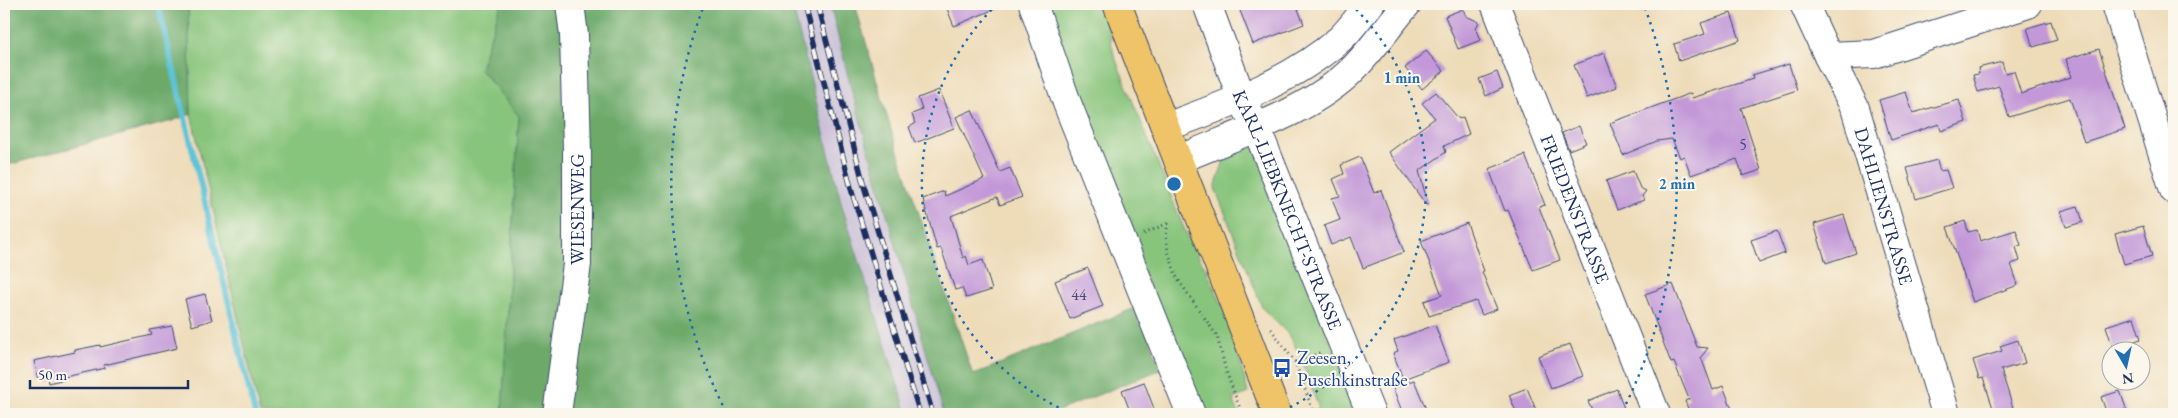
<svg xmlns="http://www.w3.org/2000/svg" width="2178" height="418" font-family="'EB Garamond',serif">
<rect width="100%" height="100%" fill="#fbf7ec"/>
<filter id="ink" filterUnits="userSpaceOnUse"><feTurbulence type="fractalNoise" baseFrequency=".02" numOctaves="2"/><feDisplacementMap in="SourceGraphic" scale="10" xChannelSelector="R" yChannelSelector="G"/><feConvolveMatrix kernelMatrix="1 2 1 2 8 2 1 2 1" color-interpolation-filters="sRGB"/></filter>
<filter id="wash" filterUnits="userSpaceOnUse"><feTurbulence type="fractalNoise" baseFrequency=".0096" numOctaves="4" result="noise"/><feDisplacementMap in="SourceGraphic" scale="20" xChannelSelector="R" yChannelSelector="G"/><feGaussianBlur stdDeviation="1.12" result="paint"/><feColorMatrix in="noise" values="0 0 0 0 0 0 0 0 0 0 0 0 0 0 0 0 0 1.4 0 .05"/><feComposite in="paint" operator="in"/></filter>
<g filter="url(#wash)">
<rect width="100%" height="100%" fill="#eedcb9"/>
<path fill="#c9bfd7" d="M792,4h38l21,84 93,326h-37l-65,-208z"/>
<path fill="#87c47b" stroke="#517a6c" d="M188,4h313l-21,65 39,47 -17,298h-242l-69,-300z
M1040,4h63l11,51 74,183 19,33 23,53 18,69 -15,6 6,15h-41z
M1253,144l107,270h-55l14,-5 -20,-56 -12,-20 -24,-24 -48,-121 9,-28 11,-9z"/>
<path fill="#6daa6b" stroke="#446c64" d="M4,4h184l3,110 -19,7 -168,45z
M501,4h291l50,202 65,208h-405l17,-298 -39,-47z
M830,4h25l36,126 82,245 164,-68 25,62 -111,45h-107l-93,-326z"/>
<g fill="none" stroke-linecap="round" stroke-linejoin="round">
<path stroke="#5cc3d9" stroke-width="6" d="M158,4l97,410"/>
</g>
<g id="blocks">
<path fill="#c298d8" d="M945,4h62l-53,22z
M1252,4h44l8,20 -51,20 -14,-36z
M1463,9l3,7 13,6 -3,6 5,12 -23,9 -13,-33z
M1731,13l9,27 -61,21 -5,-17 31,-10 -4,-11z
M2051,21l6,19 -24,7 -6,-19z
M2099,49l26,80 -41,13 -14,-44 -61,19 -10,-31 -21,6 -5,-17 6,-1 -1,-6 24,-6 3,11 9,-2 7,23 50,-17 -5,-18z
M1426,51l18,20 -22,18 -17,-21z
M1604,53l13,34 -30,11 -13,-33z
M1789,64l8,26 -56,18 20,62 -18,6 -6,-17 -46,16 -7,-19 -4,2 -8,-19 -15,2 -34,14 -13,-32 81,-30 1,5 61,-19 -1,-4z
M1497,72l6,16 -17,8 -7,-17z
M939,90l15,38 -39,15 -6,-16 6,-3 -3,-10 10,-4 -4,-12z
M1436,92l23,27 4,-2 6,17 -25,12 2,6 -27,19 9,33 -2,1 -37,-53 46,-34 -13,-15z
M1906,92l7,21 46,-13 7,22 -25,9 -2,-7 -48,16 -12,-40z
M972,110l28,62 10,-4 12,29 -22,8 -3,-8 -46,19 12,42 3,-2 3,9 14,-5 9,30 -26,8 -4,-10 -7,2 -14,-42 -4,1 -14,-50 21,-8 1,5 39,-17 -28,-62z
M1579,126l7,17 -17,7 -7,-17z
M1525,155l20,50 -6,2 21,53 -27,10 -25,-60 -3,1 -16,-42z
M1360,157l14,36 7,-3 23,62 -41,16 -12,-31 -20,8 -7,-19 16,-6 -8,-22 8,-2 -7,-17 11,-5 -3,-9z
M1937,160l3,11 6,-1 6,18 -36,11 -9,-31z
M1633,171l7,17 6,3 -4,5 2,4 -27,10 -11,-29z
M2078,206l5,16 -17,5 -5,-16z
M1844,215l12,38 -30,10 -12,-39z
M1965,221l3,11 9,-2 3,11 36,-11 5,15 -5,2 4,14 -9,3 7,21 -45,17 -26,-75z
M1467,223l17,48 -2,1 15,37 -15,6 -6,-14 -47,15 -5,-15 18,-6 -21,-54z
M2143,226l9,30 -28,8 -9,-30z
M1777,231l8,22 -26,10 -8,-23z
M1088,268l15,38 -33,13 -15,-38z
M1673,284l24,63 11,1 -7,9 12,33 10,-4 11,28h-44l-5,-13 4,-2 -15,-37 -3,1 -26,-69z
M205,294l7,26 -20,6 -7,-27z
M2134,317l7,22 -28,9 -7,-22z
M1435,325l14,37 -46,17 -10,-26 5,-2 -4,-11z
M172,326l5,22 -73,17 1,3 -40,9v2l-16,4 -1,-6 -9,3 -5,-19 41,-9v-2l25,-5v2l52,-12 -2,-5z
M2018,340l7,23 -24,7 14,44h-20l-12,-36 -4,1 -6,-19 29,-9 -2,-5z
M1570,344l13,32 -32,12 -13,-32z
M1414,380l14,34h-25l-10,-26z
M1144,382l12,32h-25l-9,-24z
M1527,388l9,22 -11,4h-8l-8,-19z
M1617,389l9,25h-32l-6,-13z
M2120,391l8,23h-21l-6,-17z"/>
</g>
</g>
<g filter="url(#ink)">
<use href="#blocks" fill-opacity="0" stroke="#3b496c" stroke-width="1"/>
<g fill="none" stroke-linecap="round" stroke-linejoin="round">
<g stroke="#3b496c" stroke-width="30">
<g id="minor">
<path d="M1033,4l34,99 124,311"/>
<path id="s1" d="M1207,4l35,95 14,28 115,287"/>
<path id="s2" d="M1495,4l161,410"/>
<path id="s3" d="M1804,4l24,52 27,52 91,306"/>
<path d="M2116,4l58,186"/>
<path d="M1828,56l46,-2 154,-50"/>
<path d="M1166,127c62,-23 123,-44 174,-88 11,-10 20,-24 30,-35"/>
<path d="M1178,160c54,-24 133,-48 175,-91 20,-20 36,-44 54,-65"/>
<path id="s4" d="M557,414l20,-150v-112l-3,-117 -4,-31"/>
</g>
</g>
<g stroke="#3b496c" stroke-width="30">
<path id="major" d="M1117,4l160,410"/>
</g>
<path stroke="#3b496c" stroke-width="3" stroke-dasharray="1 4" stroke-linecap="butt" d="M1168,223l-2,13 2,15 9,27 40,58 9,35 16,43
M1144,234l24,-11
M1271,329l24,33 19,52
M1295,362l27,-10"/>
<use href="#minor" stroke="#fff" stroke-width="28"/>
<use href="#major" stroke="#efc469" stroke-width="28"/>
<g stroke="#1b2f5e" stroke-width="5.5">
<path id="rail" d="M804,4l48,188 68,222
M817,4l47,182 69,228"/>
</g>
<use href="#rail" stroke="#fbf7ec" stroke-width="4" stroke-dasharray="11" stroke-linecap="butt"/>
</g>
</g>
<g fill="none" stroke="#1f6fb2" stroke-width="2.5" stroke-dasharray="2.5 5">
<path d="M1072 414A252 252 0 0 1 997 4M1351 4A252 252 0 0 1 1276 414"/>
<path d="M726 412A503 503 0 0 1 703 8M1645 8A503 503 0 0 1 1622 412"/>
</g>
<defs>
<g id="bus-bare" transform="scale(1.5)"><path d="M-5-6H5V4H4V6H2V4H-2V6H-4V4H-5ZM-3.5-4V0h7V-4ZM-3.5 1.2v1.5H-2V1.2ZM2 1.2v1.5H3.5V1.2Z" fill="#1a4fb4" stroke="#fbf7ec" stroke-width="2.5" paint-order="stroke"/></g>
</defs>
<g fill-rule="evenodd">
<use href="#bus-bare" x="1282" y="368"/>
</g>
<g text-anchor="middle" stroke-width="4" stroke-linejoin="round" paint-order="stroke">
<g font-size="16" fill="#45497c">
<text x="1743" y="150">5</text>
<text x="1079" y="300">44</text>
</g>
<g font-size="19" fill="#1b2f5e" stroke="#fbf7ec">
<text dy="7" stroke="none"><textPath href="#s3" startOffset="218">DAHLIENSTRASSE</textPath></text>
<text dy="7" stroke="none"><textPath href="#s4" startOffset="206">WIESENWEG</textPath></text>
<text dy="7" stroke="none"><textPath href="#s1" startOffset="221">KARL-LIEBKNECHT-STRASSE</textPath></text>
<text dy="7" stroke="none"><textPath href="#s2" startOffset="220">FRIEDENSTRASSE</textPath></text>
</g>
<g font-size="19" fill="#164399" stroke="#fbf7ec" text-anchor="start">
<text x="1297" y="364">Zeesen,<tspan x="1297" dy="22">Puschkinstraße</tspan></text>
</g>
</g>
<circle cx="1174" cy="184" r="8" fill="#1f6fb2" stroke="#fbf7ec" stroke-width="2.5"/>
<g font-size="15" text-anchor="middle" font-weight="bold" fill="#1f6fb2" stroke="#fbf7ec" stroke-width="4" stroke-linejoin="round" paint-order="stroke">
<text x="1402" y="83">1 min</text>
<text x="1677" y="189">2 min</text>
</g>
<rect width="2178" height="418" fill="none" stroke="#fbf7ec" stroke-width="20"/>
<g transform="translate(2126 366) rotate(171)"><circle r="24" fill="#fbf7ec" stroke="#a1a7b3"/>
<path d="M0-4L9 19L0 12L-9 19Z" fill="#1f6fb2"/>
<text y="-8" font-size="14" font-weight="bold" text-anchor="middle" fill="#1b2f5e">N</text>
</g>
<path d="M30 380v8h158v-8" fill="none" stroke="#1b2f5e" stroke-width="2.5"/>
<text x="38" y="380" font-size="15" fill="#1b2f5e" stroke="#fbf7ec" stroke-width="4" paint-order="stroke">50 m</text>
</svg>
